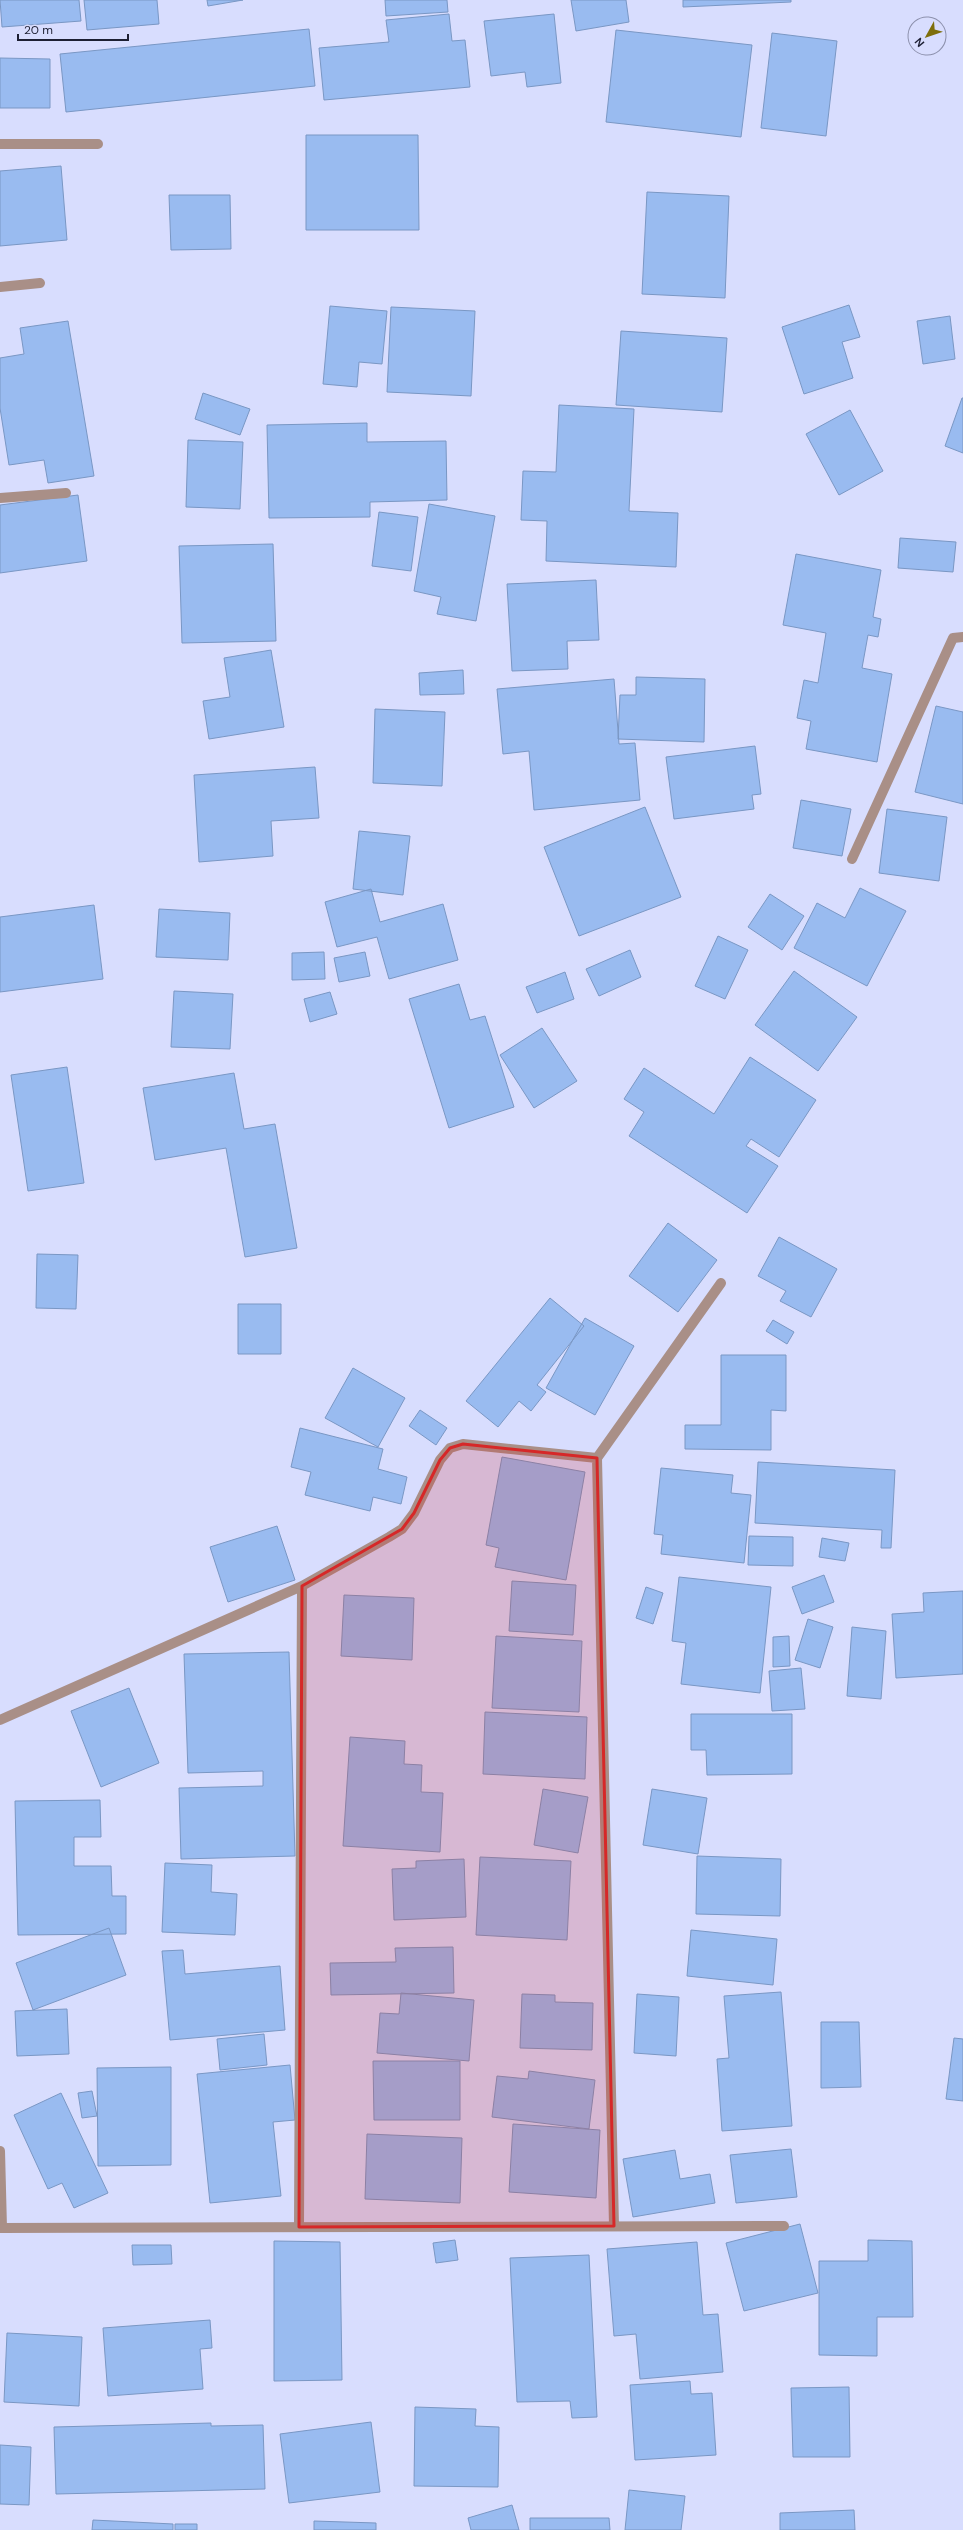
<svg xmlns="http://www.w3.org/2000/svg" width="963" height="2530" font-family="'DM Sans',sans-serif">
<rect width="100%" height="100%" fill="#d8ddfe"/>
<path fill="#99bbf0" stroke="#7a97c4" d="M0,0h79l2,21 -79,6z
M84,0h73l2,24 -72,6z
M207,0h36l-35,6z
M385,0h62l1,12 -62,4z
M571,0h55l3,22 -53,9z
M683,0h108v2l-108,5z
M449,14l3,27 13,-1 5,47 -146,13 -5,-52 70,-6 -3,-22z
M554,14l7,69 -34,4 -2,-15 -34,4 -7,-55z
M309,29l6,57 -249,26 -6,-58z
M616,30l136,15 -11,92 -135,-15z
M772,33l65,8 -11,95 -65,-8z
M0,58l50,1v49h-50z
M306,135h112l1,95h-113z
M61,166l6,74 -67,6v-75z
M647,192l82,4 -4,102 -83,-4z
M169,195h61l1,54 -60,1z
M849,305l11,32 -18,5 11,36 -49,16 -22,-67z
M330,306l57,5 -5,53 -23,-2 -2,25 -34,-3z
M391,307l84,4 -4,85 -84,-4z
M950,316l5,43 -32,5 -6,-43z
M68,321l26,155 -46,7 -4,-23 -35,5 -9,-57v-50l24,-4 -4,-26z
M621,331l106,7 -5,74 -106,-7z
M203,393l47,16 -10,26 -45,-16z
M962,398h1v55l-18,-7z
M559,405l75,4 -5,102 49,2 -2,54 -130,-6 1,-40 -26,-1 2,-49 33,1z
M850,410l33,61 -44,24 -33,-61z
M367,423v19l79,-1 1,59 -77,2v15l-101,1 -2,-93z
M188,440l55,2 -3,67 -54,-2z
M78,495l9,66 -87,12v-68z
M429,504l66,12 -19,105 -39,-7 4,-17 -27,-6z
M379,512l39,5 -7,54 -39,-5z
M900,538l56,4 -3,30 -55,-4z
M273,544l3,97 -94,2 -3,-97z
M796,554l85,16 -8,47 8,2 -3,18 -10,-2 -6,33 30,6 -15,88 -71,-13 5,-28 -14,-3 7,-38 14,3 8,-50 -43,-8z
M596,580l3,60 -32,1 1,28 -56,2 -5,-87z
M271,650l13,77 -75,12 -6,-38 27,-4 -6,-39z
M463,670l1,24 -44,1 -1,-22z
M636,677l69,2 -1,63 -86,-3 2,-44h16z
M614,679l5,65 16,-1 5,57 -106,10 -5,-59 -26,3 -6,-65z
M936,706l27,6v92l-48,-12z
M375,709l70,3 -3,74 -69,-3z
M755,746l6,48 -9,1 2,14 -80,10 -8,-62z
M315,767l4,51 -48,3 2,35 -74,6 -5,-87z
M801,800l50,9 -9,47 -49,-8z
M645,807l36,90 -102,39 -35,-89z
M887,809l60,8 -8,64 -60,-8z
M359,831l51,5 -7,59 -50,-6z
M860,888l46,23 -39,75 -73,-38 23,-45 28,15z
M371,889l9,33 63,-18 15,56 -69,19 -12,-42 -40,10 -12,-45z
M770,894l34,22 -22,34 -34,-23z
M94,905l9,74 -103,13v-75z
M159,909l71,4 -2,47 -72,-3z
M718,936l30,14 -23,49 -30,-13z
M630,950l11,27 -42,19 -13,-27z
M324,952l1,27 -33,1v-27z
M365,952l5,24 -31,6 -5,-24z
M794,971l63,46 -39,54 -63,-46z
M565,972l9,27 -37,14 -11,-26z
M459,984l11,36 15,-4 29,91 -65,21 -40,-129z
M174,991l59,3 -3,55 -59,-2z
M330,992l7,22 -27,8 -6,-23z
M542,1028l35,53 -43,27 -34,-53z
M750,1057l66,43 -37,57 -28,-18 -5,7 32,20 -31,47 -118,-77 15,-24 -20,-13 20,-31 70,46z
M67,1067l17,116 -56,8 -17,-116z
M234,1073l10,56 31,-5 22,124 -52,9 -19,-109 -71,12 -12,-72z
M668,1223l49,37 -39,52 -49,-36z
M779,1237l58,32 -26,48 -31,-16 6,-10 -28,-15z
M37,1254l41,1 -2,54 -40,-1z
M550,1298l34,28 -47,59 9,7 -15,19 -12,-10 -21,26 -32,-26z
M238,1304h43v50h-43z
M585,1318l49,28 -39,69 -49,-27z
M773,1320l21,12 -7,12 -21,-13z
M721,1355h65v56l-15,-1v40l-86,-1v-24h36z
M353,1368l52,30 -27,49 -53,-29z
M420,1410l27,18 -11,17 -27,-19z
M300,1428l83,21 -5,20 29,8 -6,27 -28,-7 -3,14 -65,-16 6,-23 -20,-5z
M502,1457l83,15 -19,108 -71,-13 4,-19 -13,-3z
M758,1462l137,8 -4,78h-10l1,-18 -127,-7z
M661,1468l72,7 -2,18 20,2 -7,68 -83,-9 2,-19 -9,-1z
M277,1526l18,54 -67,22 -18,-55z
M749,1536l44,1v29l-45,-1z
M822,1538l27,5 -4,18 -26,-4z
M824,1575l10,27 -32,12 -10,-27z
M679,1577l92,10 -11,106 -79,-9 5,-41 -14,-2z
M512,1581l64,4 -3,50 -64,-4z
M646,1587l17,6 -10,31 -17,-6z
M963,1591v83l-67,4 -4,-64 32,-2 -1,-19z
M344,1595l70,3 -2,62 -71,-4z
M808,1619l25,8 -13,41 -25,-8z
M852,1627l34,4 -5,68 -34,-3z
M496,1636l86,5 -3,71 -87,-4z
M789,1636l1,30 -17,1v-30z
M289,1652l6,204 -114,3 -2,-71 84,-2v-15l-75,2 -4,-119z
M801,1668l4,41 -33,2 -3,-40z
M129,1688l30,75 -58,24 -30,-76z
M485,1712l102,5 -2,62 -102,-5z
M691,1714h101v60l-85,1 -1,-25h-15z
M350,1737l55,4 -1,23 18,1 -1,27 22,1 -3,59 -97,-6z
M543,1789l45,8 -10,56 -44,-8z
M652,1789l55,9 -9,56 -55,-9z
M100,1800l1,37h-27v29h37l1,30h14v38l-108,1 -3,-134z
M697,1856l84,3 -1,57 -84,-2z
M480,1857l91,4 -4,79 -91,-5z
M464,1859l2,58 -72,3 -2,-51 24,-1v-7z
M165,1863l47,2 -1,27 26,2 -2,41 -73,-3z
M109,1928l17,47 -93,35 -17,-47z
M691,1930l86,9 -4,46 -86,-9z
M453,1947l1,46 -123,2 -1,-32 66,-1 -1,-14z
M183,1950l2,24 95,-8 5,64 -115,10 -8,-89z
M781,1992l11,134 -70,5 -5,-72 12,-1 -5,-62z
M401,1993l73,7 -5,61 -92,-8 3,-40 19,1z
M522,1994l33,1v7l38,1 -1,47 -72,-2z
M637,1994l42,3 -3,59 -42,-3z
M67,2009l2,45 -52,2 -2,-45z
M821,2022h38l2,65 -40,1z
M264,2034l3,31 -47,5 -3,-31z
M954,2038l9,1v62l-17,-2z
M373,2061h87v59h-86z
M290,2065l5,55 -22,2 8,74 -71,7 -13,-129z
M171,2067v98l-73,1 -1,-98z
M529,2071l66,9 -6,49 -97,-12 5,-41 31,3z
M92,2091l5,25 -15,2 -4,-25z
M61,2093l47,100 -34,15 -12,-25 -14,6 -34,-74z
M513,2124l87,6 -4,68 -87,-6z
M367,2134l95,4 -2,65 -95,-4z
M791,2149l6,48 -61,6 -6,-48z
M675,2150l5,29 30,-5 5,29 -82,14 -10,-58z
M800,2224l18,69 -74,18 -18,-68z
M455,2240l3,20 -22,3 -3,-20z
M868,2240l44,1 1,76h-36v39l-58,-1v-94h49z
M274,2241l66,1 2,138 -68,1z
M697,2242l6,73 15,-1 5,58 -83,7 -4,-45 -22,2 -7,-87z
M132,2245h39l1,19 -39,1z
M589,2255l8,162 -25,1 -2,-17 -53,1 -7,-144z
M210,2320l2,28 -12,1 3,40 -95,7 -5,-68z
M7,2333l75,4 -3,69 -75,-4z
M690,2381l1,13 21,-1 4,62 -81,5 -5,-75z
M849,2387l1,70h-57l-2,-69z
M415,2407l61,2 -1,17 24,1 -1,60 -84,-1z
M371,2422l9,70 -91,11 -9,-69z
M211,2423v3l52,-1 2,64 -209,5 -2,-67z
M0,2445l31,2 -2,58 -29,-1z
M629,2490l56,6 -4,34h-56z
M512,2505l7,25h-48l-3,-12z
M854,2510l1,20h-75v-17z
M530,2518h79l1,12h-80z
M93,2520l80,4v6h-81z
M314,2521l62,2v7h-62z
M175,2524h22v6h-22z"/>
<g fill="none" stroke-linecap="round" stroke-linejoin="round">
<path stroke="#a98f87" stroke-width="10" d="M0,144h98
M0,287l40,-4
M0,498l66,-5
M852,859l101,-221 10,-1
M0,1720l302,-134 87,-49 13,-8 12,-16 26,-53 10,-12 13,-4 134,14
M0,2151l2,77
M614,2226l-17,-768 124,-175
M299,2227l3,-641
M0,2228l784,-2"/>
</g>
<path fill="#d62828" fill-opacity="0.2" stroke="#d62828" stroke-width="3" stroke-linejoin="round" d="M463,1444l134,14 17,768 -315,1 3,-641 100,-57 12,-16 26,-53 10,-12z"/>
<g transform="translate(927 36) rotate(230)"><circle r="19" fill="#d8ddfe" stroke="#8d91ad"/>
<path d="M0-3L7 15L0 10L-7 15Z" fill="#7e6e0b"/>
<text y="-6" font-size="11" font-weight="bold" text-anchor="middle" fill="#1d1f33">N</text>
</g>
<path d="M18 34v6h110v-6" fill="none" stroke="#1d1f33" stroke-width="2"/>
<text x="24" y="34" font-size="12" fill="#1d1f33" stroke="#d8ddfe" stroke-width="3" paint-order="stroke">20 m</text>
</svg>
